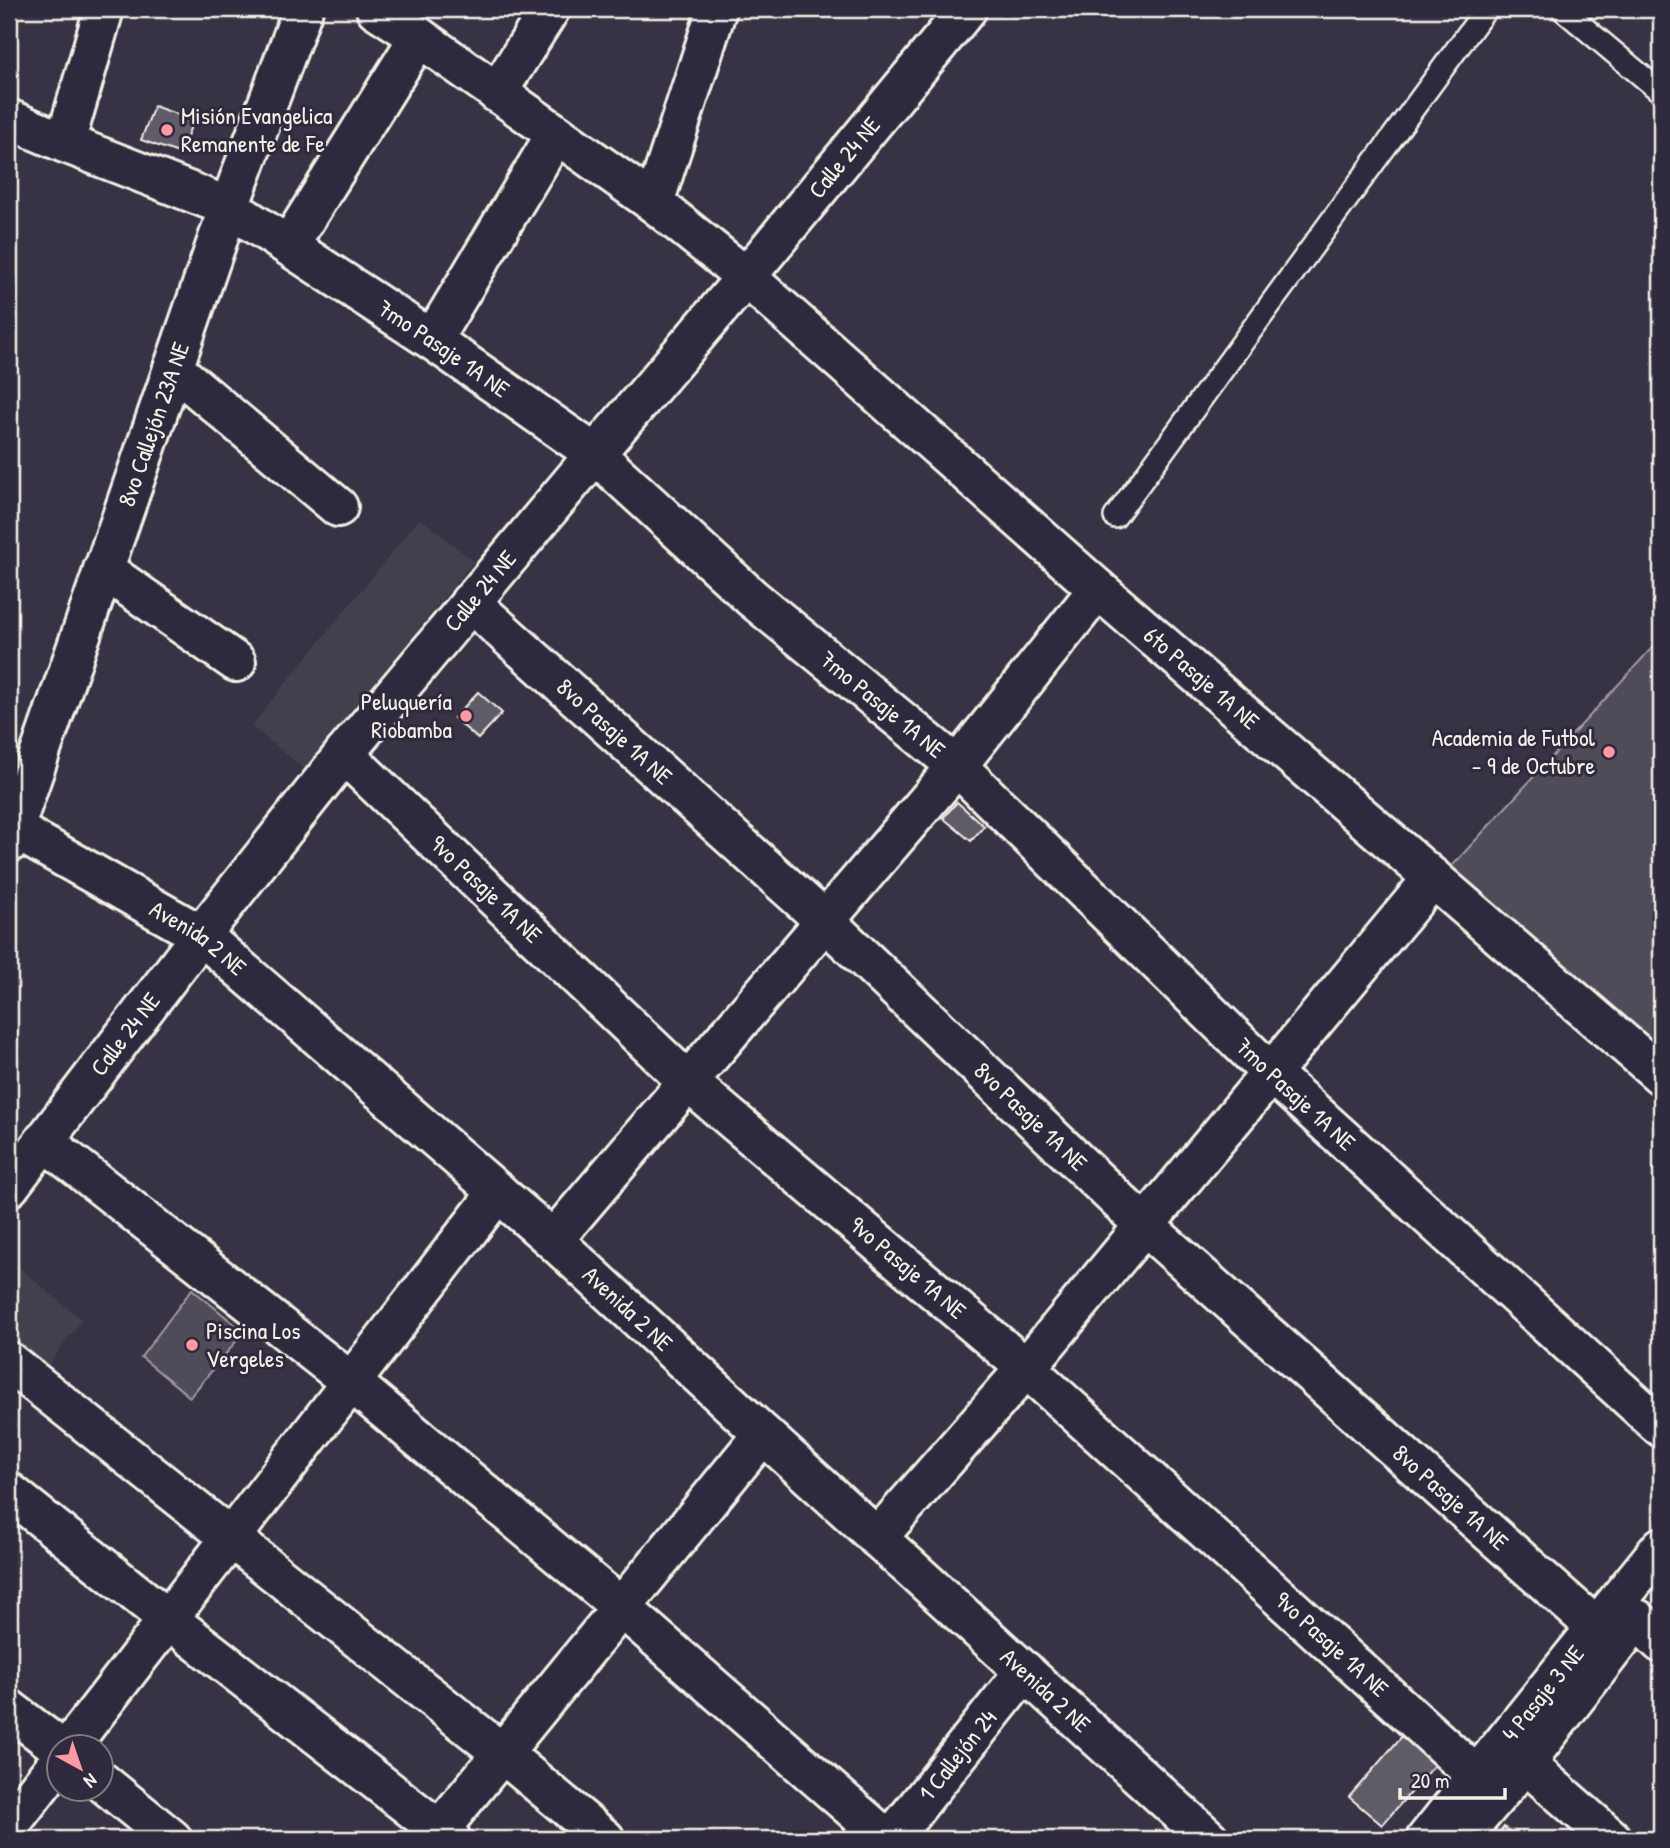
<svg xmlns="http://www.w3.org/2000/svg" width="1670" height="1848" font-family="'Patrick Hand',sans-serif">
<rect width="100%" height="100%" fill="#373244"/>
<filter id="ink" filterUnits="userSpaceOnUse"><feTurbulence type="fractalNoise" baseFrequency=".0143" numOctaves="2"/><feDisplacementMap in="SourceGraphic" scale="14" xChannelSelector="R" yChannelSelector="G"/><feConvolveMatrix kernelMatrix="1 2 1 2 8 2 1 2 1" color-interpolation-filters="sRGB"/></filter>
<g filter="url(#ink)">
<path fill="#433f4e" d="M420,518l54,43 -170,208 -53,-43z
M9,1259l73,61 -44,59 -29,-24z"/>
<path fill="#504b59" stroke="#a29ea0" stroke-width="2" d="M1661,638v414l-210,-185z
M192,1289l52,43 -54,65 -49,-40z"/>
<path fill="#5f5c67" stroke="#f4f1e8" stroke-width="2" d="M154,106l39,14 -12,34 -40,-14z
M478,692l24,21 -24,26 -24,-21z
M957,802l27,24 -13,15 -28,-23z
M1403,1735l33,28 -54,62 -33,-28z
M1504,1827l15,12h-25z"/>
<g fill="none" stroke-linecap="round" stroke-linejoin="round">
<g stroke="#f4f1e8" stroke-width="26">
<path id="service" d="M1562,9l99,83
M1115,517l371,-508"/>
</g>
<g stroke="#f4f1e8" stroke-width="44">
<g id="minor">
<path d="M376,9l43,28 235,166"/>
<path id="s1" d="M717,9l-63,194 92,74 352,312 563,486"/>
<path d="M497,93l53,-84"/>
<path id="s2" d="M9,119l56,24 164,64 203,133 163,114 157,144 205,168 315,308 389,353"/>
<path d="M65,143l39,-134"/>
<path d="M289,245l130,-208"/>
<path d="M432,340l124,-206"/>
<path d="M173,368l165,139"/>
<path d="M103,569l133,93"/>
<path id="s3" d="M470,602l355,319 320,305 452,402"/>
<path id="s4" d="M344,754l344,328 338,286 452,409"/>
<path id="s5" d="M9,826l192,109 352,305 210,194 446,405"/>
<path id="s6" d="M9,843l220,-636 74,-198"/>
<path d="M44,1141l307,241 270,225 266,232"/>
<path id="s7" d="M9,1187l192,-252 143,-181 251,-300 151,-177 221,-268"/>
<path d="M553,1240l404,-474 141,-177"/>
<path d="M9,1362l493,391 103,86"/>
<path d="M9,1492l159,127 283,220"/>
<path d="M877,1538l149,-170 407,-490"/>
<path d="M1637,1619l24,24"/>
<path d="M9,1709l51,39"/>
<path d="M70,1746l428,-554"/>
<path d="M1525,1763l87,76"/>
<path d="M102,1782l70,57"/>
<path d="M9,1826l51,-66"/>
<path d="M432,1839l331,-405"/>
<path id="s8" d="M891,1839l134,-168"/>
</g>
</g>
<g stroke="#f4f1e8" stroke-width="44">
<g id="tertiary">
<path id="s9" d="M1426,1839l235,-292"/>
<path d="M1460,1839l65,-76 100,-129"/>
</g>
</g>
<use href="#service" stroke="#2f2a3d" stroke-width="21"/>
<use href="#minor" stroke="#2f2a3d" stroke-width="38"/>
<use href="#tertiary" stroke="#2f2a3d" stroke-width="38"/>
</g>
</g>
<g fill="#ff9aa2" stroke="#2f2a3d" stroke-width="2.5">
<circle cx="167" cy="130" r="7"/>
<circle cx="466" cy="716" r="7"/>
<circle cx="1609" cy="752" r="7"/>
<circle cx="192" cy="1345" r="7"/>
</g>
<g text-anchor="middle" stroke-width="6" stroke-linejoin="round" paint-order="stroke">
<g font-size="24" fill="#f4f1e8" stroke="#2f2a3d" text-anchor="start">
<text x="181" y="124">Misión Evangelica<tspan x="181" dy="28">Remanente de Fe</tspan></text>
<text x="452" y="710" text-anchor="end">Peluquería<tspan x="452" dy="28">Riobamba</tspan></text>
<text x="1595" y="746" text-anchor="end">Academia de Futbol<tspan x="1595" dy="28">- 9 de Octubre</tspan></text>
<text x="206" y="1339">Piscina Los<tspan x="206" dy="28">Vergeles</tspan></text>
</g>
<g font-size="24" fill="#f4f1e8" stroke="#2f2a3d">
<text dy="8" stroke="none"><textPath href="#s7" startOffset="1326">Calle 24 NE</textPath></text>
<text dy="8" stroke="none"><textPath href="#s2" startOffset="494">7mo Pasaje 1A NE</textPath></text>
<text dy="8" stroke="none"><textPath href="#s6" startOffset="443">8vo Callejón 23A NE</textPath></text>
<text dy="8" stroke="none"><textPath href="#s7" startOffset="760">Calle 24 NE</textPath></text>
<text dy="8" stroke="none"><textPath href="#s1" startOffset="929">6to Pasaje 1A NE</textPath></text>
<text dy="8" stroke="none"><textPath href="#s2" startOffset="1060">7mo Pasaje 1A NE</textPath></text>
<text dy="8" stroke="none"><textPath href="#s3" startOffset="194">8vo Pasaje 1A NE</textPath></text>
<text dy="8" stroke="none"><textPath href="#s4" startOffset="196">9vo Pasaje 1A NE</textPath></text>
<text dy="8" stroke="none"><textPath href="#s5" startOffset="220">Avenida 2 NE</textPath></text>
<text dy="8" stroke="none"><textPath href="#s7" startOffset="192">Calle 24 NE</textPath></text>
<text dy="8" stroke="none"><textPath href="#s2" startOffset="1628">7mo Pasaje 1A NE</textPath></text>
<text dy="8" stroke="none"><textPath href="#s3" startOffset="761">8vo Pasaje 1A NE</textPath></text>
<text dy="8" stroke="none"><textPath href="#s4" startOffset="763">9vo Pasaje 1A NE</textPath></text>
<text dy="8" stroke="none"><textPath href="#s5" startOffset="788">Avenida 2 NE</textPath></text>
<text dy="8" stroke="none"><textPath href="#s3" startOffset="1328">8vo Pasaje 1A NE</textPath></text>
<text dy="8" stroke="none"><textPath href="#s4" startOffset="1330">9vo Pasaje 1A NE</textPath></text>
<text dy="8" stroke="none"><textPath href="#s5" startOffset="1354">Avenida 2 NE</textPath></text>
<text dy="8" stroke="none"><textPath href="#s9" startOffset="187">4 Pasaje 3 NE</textPath></text>
<text dy="8" stroke="none"><textPath href="#s8" startOffset="107">1 Callejón 24</textPath></text>
</g>
</g>
<rect width="1670" height="1848" fill="none" stroke="#2f2a3d" stroke-width="35"/>
<rect x="18" y="18" width="1635" height="1813" fill="none" stroke="#f4f1e8" stroke-width="2.5" filter="url(#ink)"/>
<g transform="translate(80 1768) rotate(140)"><circle r="33" fill="#2f2a3d" stroke="#7e7a81" stroke-width="2"/>
<path d="M0-5L12 26L0 18L-12 26Z" fill="#ff9aa2"/>
<text y="-10" font-size="19" font-weight="bold" text-anchor="middle" fill="#f4f1e8">N</text>
</g>
<path d="M1400 1788v10h105v-10" fill="none" stroke="#f4f1e8" stroke-width="3.5"/>
<text x="1411" y="1788" font-size="21" fill="#f4f1e8" stroke="#2f2a3d" stroke-width="5" paint-order="stroke">20 m</text>
</svg>
